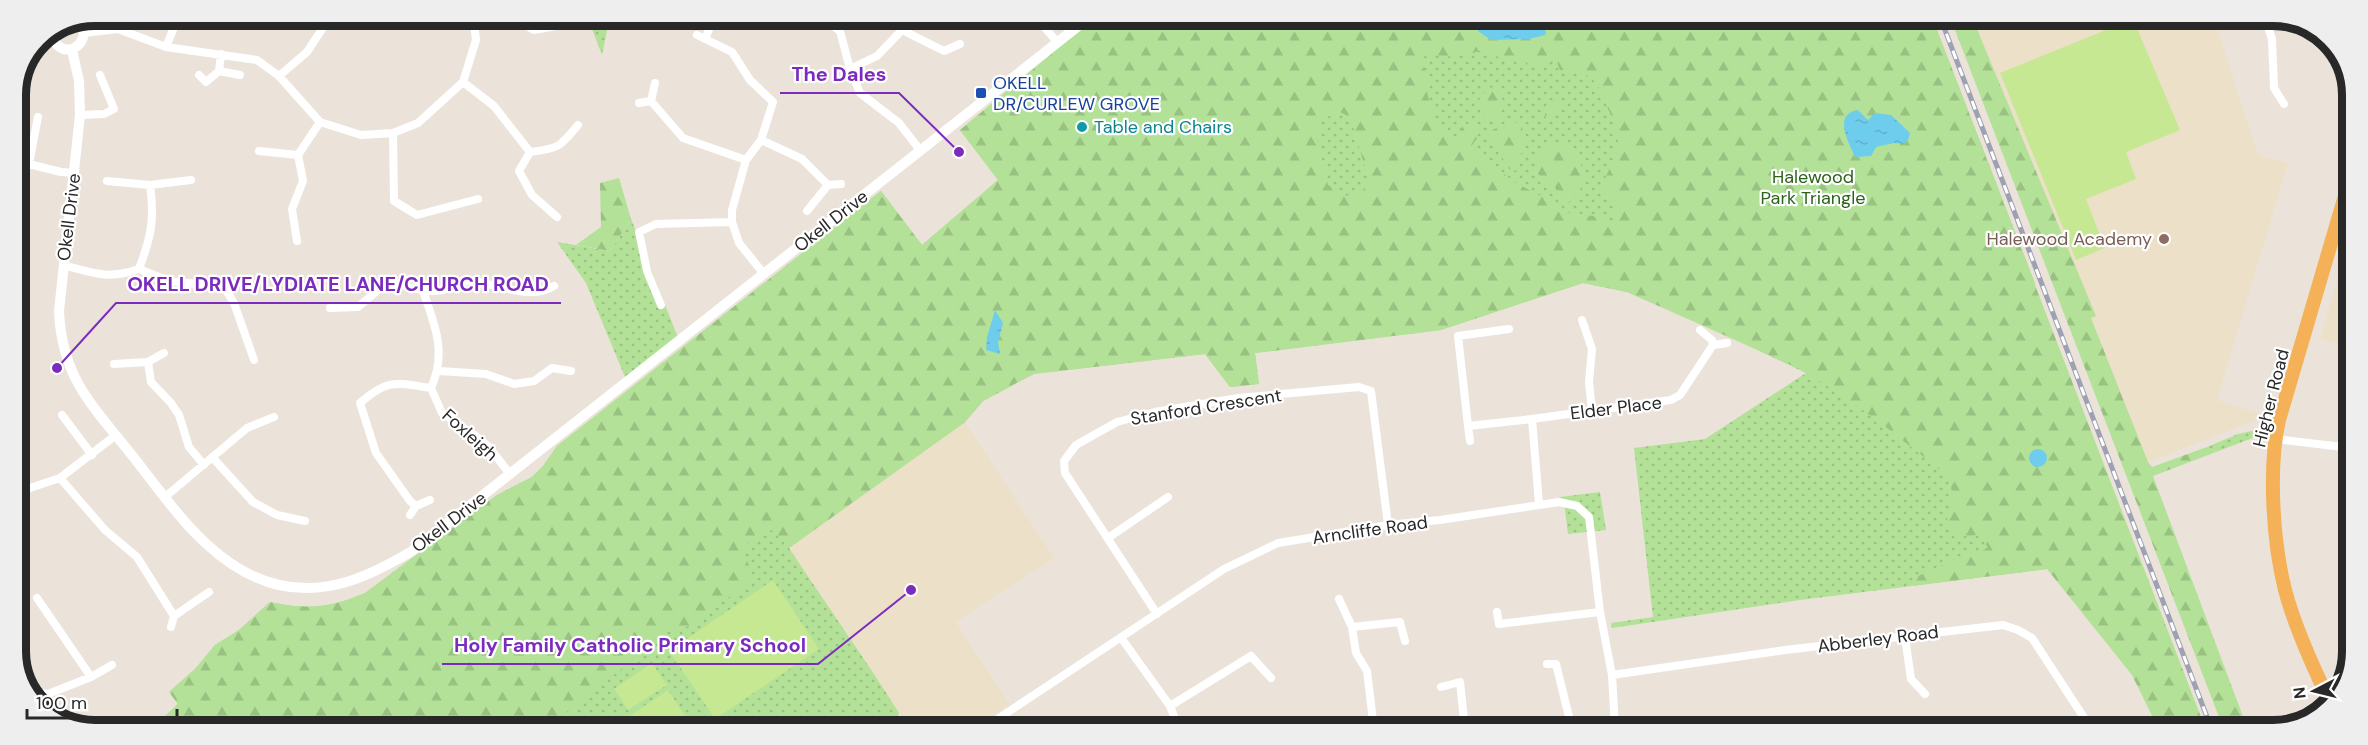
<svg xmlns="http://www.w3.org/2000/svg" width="2368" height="745" font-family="'DM Sans',sans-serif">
<defs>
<pattern id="green-dots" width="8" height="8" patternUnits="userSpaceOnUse" patternTransform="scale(1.5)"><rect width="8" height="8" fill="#b2e197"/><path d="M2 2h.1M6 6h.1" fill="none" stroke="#99c182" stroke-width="1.8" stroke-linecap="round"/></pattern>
<pattern id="forest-firs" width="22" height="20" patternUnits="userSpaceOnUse" patternTransform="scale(1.5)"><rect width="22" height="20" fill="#b2e197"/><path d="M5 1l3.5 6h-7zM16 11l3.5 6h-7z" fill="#99c182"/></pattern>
<pattern id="water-ripples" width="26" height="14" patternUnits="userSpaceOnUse" patternTransform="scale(1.5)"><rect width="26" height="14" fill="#6ecdec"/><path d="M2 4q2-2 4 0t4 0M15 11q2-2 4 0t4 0" fill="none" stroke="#5fb0ca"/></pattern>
</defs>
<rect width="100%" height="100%" fill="#ebe3da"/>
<path fill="#ece0c9" d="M1972,17l242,1 44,137 30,8 -71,237 40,13 2,6 -111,43 -57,-144 4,-2z
M2352,230v118l-32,-9z
M965,422l89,136 -98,64 53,82 -35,24h-65l-120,-180z"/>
<path fill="url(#green-dots)" d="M587,16h23l-8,39z
M1097,16l835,1 103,266 12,286 -247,31 -188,28 -1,-5 42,-6 -19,-169 71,-9 101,-66 -103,-49 -76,-32 -44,-9 -142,47 -186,23 4,31 -29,3 -25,-33 -171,20 -51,27 -18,21 -176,126c36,55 75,109 110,165l-1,2 8,13 -745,-1 1,-8 16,-15 -9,-12 26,-23 20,-24 24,-15 31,-28c38,8 60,6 95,-9l132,-98 35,-18 11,-11 14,-20 324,-255 41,54 76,-65 -38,-50z
M631,219l48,121 -52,42 -41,-99 -29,-41 53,9z
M2256,430l10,3 -50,19 -9,-5 31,-13z
M1600,492l6,38 -38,4 -4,-31h-12l8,-6z"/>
<path fill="url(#forest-firs)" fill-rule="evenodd" d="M1097,16l835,1 274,713h-47l-27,-55 -85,-106 -136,17 3,-8 50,-23 17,-3 7,-5 -10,-12 -24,2 -4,-6 -4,-16 7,-18 -3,-15 -7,-10 -66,-52 -70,-48 -180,-80 -44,-9 -142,47 -186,23 4,31 -29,3 -25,-33 -172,20 -50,27 -18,21 -176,126 -17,-18 -27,15 -1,7 11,30 -46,27 -13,15 -30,9 -88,71 -35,24 -382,-1 1,-8 16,-15 -9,-12 26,-23 20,-24 24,-15 31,-28c38,8 60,6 95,-9l132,-98 35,-18 11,-11 14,-20 324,-255 41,54 76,-65 -38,-50zM1481,21l34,6 14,-4 15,5c-5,4 -11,10 -17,10 -15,2 -36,2 -49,-7zM1484,50l10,6 30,5 9,6 8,1 8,-7 4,-8 7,17c36,2 36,11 49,41 4,10 9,20 9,32 -1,15 -12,30 -16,44l2,5 12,8 -2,18 4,14 -2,2 -13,-16 -32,-6 -8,2 -18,-16 -29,-15 -46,-35c2,-4 6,-7 8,-12 4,-15 -17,-19 -21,2 -18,-7 -26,-28 -30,-46l4,-8c-5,-12 -14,-21 -3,-32 15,9 40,2 56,-2zM1340,112l10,5 18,60 -4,13 -18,6 -18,-11 -11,-48 5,-18zM1863,113l5,7c22,-2 38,-3 35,24h-19l-29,13 -11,-27 1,-12z
M1950,17h22l124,299 -5,2 57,144 4,5 55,-20 9,5 -63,24 95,254h-24z
M1489,87c16,4 18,21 8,33l-12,-1 -5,-9 -1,-10z
M1554,100l5,3c0,8 -4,16 -13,15l-1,-4 4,-5 -3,-4 3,-4z
M1511,120c14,6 15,18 13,32l-4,2 -3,16 -3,1c-13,-4 -8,-13 -16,-21 -4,-4 -8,-5 -11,-11l2,-7z
M1566,144l13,9c4,23 10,38 -14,51l-6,-3 -1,-5 3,-4c-17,-14 -36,-18 -19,-45z
M619,178l12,41 -21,32 -34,-6 25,-18 -1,-44z"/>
<path fill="#c6e893" d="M2133,19l47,111 -54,22 10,27 -50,20 19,49 -29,12 -76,-187z
M773,580l46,69 -104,70 -46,-68z
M652,663l15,22 -39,25 -14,-21z
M668,690l25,38h-66l-5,-7z"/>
<path fill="url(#water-ripples)" d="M1481,21l34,6 14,-4 15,5 2,4 -1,3 -16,4 -38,1 -13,-9v-6z
M1858,110l10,10 7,-7 16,2 19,18 -2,7 -5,4 -9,-1 -18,4 -5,9 -16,1c-6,-14 -23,-43 3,-47z
M995,310l8,13 -5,19 2,12 -14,-4 1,-13z
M2029 458a9 9 0 1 1 18 0a9 9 0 1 1-18 0Z"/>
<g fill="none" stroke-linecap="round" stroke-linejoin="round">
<path stroke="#fff" stroke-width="8" d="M509,16l25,14 38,-7
M636,16l5,5
M820,16l20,15 10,38 10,24 39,30 21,27
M1035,16l23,27
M2265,18l7,21 2,49 10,16
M84,33l34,-4 48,18 91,13 22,16 41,46 41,13 32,-2 25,-10 45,-41 13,-42 -3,-25
M697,35l35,17 18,28 23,22 -12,38 -15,20 -14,50v12l7,21 25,31
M705,39l8,-19
M166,47l13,-32
M850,69l27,-13 25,-26 42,21 16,-7
M219,71l21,4
M199,75l7,7 13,-11 2,-17
M279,76l28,-24 19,-29 -4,-8
M463,82l31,24 36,46c28,-3 30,-5 48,-27
M651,101l4,-18
M639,103l12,-2 32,37 63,22
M80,115l24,-1 10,-5 -14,-34
M393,133l1,68 23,14 61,-16
M761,140l41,19 26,26 -21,26
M259,151l39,4
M530,152l-11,19 13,24 25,22
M29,164l9,-47
M15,178l14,-14 32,8 14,1
M107,181l43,4 41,-5
M828,185l13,-1
M297,241l-5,-32 11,-28 -5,-26 22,-33
M63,265c30,8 45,15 76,4l30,12 55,6 10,16 20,57
M139,269c12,-32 16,-50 11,-84
M423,291c12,34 24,62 8,97l11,25 34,23 12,10 22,28
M661,305l-14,-34 -8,-39 17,-8 76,-2
M330,308l28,-1 31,-26c17,5 36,13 54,9 9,-2 17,-10 26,-9 26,1 61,21 85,5
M1582,320l10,29 -3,33 3,29
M1509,329l-51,7 10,90 64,-7 7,85
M1713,345l14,-2
M148,362l16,-9
M114,364l34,-2 3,20 20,21 8,12 10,32 15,18
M439,371l47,3 28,10 20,-3 18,-13 19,3
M62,415l30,40
M1532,419l139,-19 9,-5 33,-50 -1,-5 -12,-10
M1468,426l2,15
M2275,439l76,9
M213,458l40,44 24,13 28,6
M60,478l45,52 32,27 37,59 35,-24
M15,493l45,-15 56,-43
M165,497l82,-69 27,-11
M430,500l-14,6 -6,-5 -34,-48 -16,-50c28,-25 36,-20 71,-15
M410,515l6,-9
M1108,538l60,-41
M37,598l54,79
M1339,599l13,28
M1497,612l2,12 101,-12
M1157,614l-92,-141 -1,-12 12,-16 41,-23 38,-10 83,-14 121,-11 12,4 17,134
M171,627l3,-11
M1905,637l6,42 14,15
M1122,639l48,67 9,23
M1547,664h9l16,65
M1612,675l173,-25 218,-25 15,5 14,8 60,92
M1441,687l19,-5 5,47
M30,691l18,3 43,-17 21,-12
M48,694l2,18
M1170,706l81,-50 20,22
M115,727l1,-1
M984,728l240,-159 54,-26 110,-18 52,-5 119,-18 18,4 12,11 11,95 12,63 3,54
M1374,729l-7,-58 -11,-18 -4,-26 48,-5 5,19
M1578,729l36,-3"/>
<path stroke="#fff" stroke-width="10" d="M52,33c2,22 29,22 32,0l-5,-11
M35,46l18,-5
M72,50l7,31 1,34 -21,196c1,25 7,51 20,74 13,24 35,47 52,69 40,50 81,116 148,131 49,11 91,-9 133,-34l679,-535"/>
<path stroke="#f4b158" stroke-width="14" d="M2330,702c-16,-33 -36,-78 -45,-112 -12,-48 -17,-122 -6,-170l73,-248"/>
<g stroke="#9da1b3" stroke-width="5">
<path id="rail" d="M1940,17l272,713"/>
</g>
<use href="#rail" stroke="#fff" stroke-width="3" stroke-dasharray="9" stroke-linecap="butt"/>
</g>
<rect fill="#1a4fb4" stroke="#fff" stroke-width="2" x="975" y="87" width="12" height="12" rx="3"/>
<circle fill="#0f9aa8" stroke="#fff" stroke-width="2" cx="1082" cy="127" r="6"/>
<circle fill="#8d6e63" stroke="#fff" stroke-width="2" cx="2164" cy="239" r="6"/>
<g text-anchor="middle" stroke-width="4.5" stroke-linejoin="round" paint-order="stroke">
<g font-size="18" fill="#164399" stroke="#fff" text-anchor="start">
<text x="993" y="89">OKELL<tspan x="993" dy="21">DR/CURLEW GROVE</tspan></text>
</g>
<g font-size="18" fill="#0d838f" stroke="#fff" text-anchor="start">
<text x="1094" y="133">Table and Chairs</text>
</g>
<g font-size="18" fill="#2b631b" stroke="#fff">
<text x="1813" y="183">Halewood<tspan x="1813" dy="21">Park Triangle</tspan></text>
</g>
<g font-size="18" fill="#282828" stroke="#fff">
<text transform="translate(69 217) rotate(-83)" y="6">Okell Drive</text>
<text transform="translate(831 221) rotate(-38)" y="6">Okell Drive</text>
<text transform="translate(2271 398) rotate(-76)" y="6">Higher Road</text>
<text transform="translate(1206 407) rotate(-9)" y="6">Stanford Crescent</text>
<text transform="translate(1616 408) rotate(-7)" y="6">Elder Place</text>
<text transform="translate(470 435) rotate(42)" y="6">Foxleigh</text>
<text transform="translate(449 522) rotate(-37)" y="6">Okell Drive</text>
<text transform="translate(1370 530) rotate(-8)" y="6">Arncliffe Road</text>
<text transform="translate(1878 639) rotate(-7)" y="6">Abberley Road</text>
</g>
<g font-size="18" fill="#785e54" stroke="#fff" text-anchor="end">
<text x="2152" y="245">Halewood Academy</text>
</g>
</g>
<path d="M0 0H2368V745H0ZM95 26H2273A69 69 0 0 1 2342 95V651A69 69 0 0 1 2273 720H95A69 69 0 0 1 26 651V95A69 69 0 0 1 95 26Z" fill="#eee" fill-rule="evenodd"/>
<path fill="none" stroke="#282828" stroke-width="8" d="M95 26H2273A69 69 0 0 1 2342 95V651A69 69 0 0 1 2273 720H95A69 69 0 0 1 26 651V95A69 69 0 0 1 95 26Z"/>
<path fill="none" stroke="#7b2cbf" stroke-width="2" d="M959 152L899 93H780M57 368L116 303H561M911 590L818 664H442"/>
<g fill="#7b2cbf" stroke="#fff" stroke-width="2">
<circle cx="959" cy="152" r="6"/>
<circle cx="57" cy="368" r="6"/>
<circle cx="911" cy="590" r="6"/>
</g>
<g font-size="20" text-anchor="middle" font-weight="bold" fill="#7b2cbf" stroke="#fff" stroke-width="4.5" stroke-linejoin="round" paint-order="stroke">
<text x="839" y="81">The Dales</text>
<text x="338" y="291">OKELL DRIVE/LYDIATE LANE/CHURCH ROAD</text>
<text x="630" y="652">Holy Family Catholic Primary School</text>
</g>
<g transform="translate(2314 691) rotate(263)" stroke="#ffffff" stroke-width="4.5" paint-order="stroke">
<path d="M0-4.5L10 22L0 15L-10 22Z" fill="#282828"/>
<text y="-9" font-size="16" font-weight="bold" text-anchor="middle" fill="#282828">N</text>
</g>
<path d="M27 709v9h150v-9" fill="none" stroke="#282828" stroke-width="3"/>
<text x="36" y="709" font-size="18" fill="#282828" stroke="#ffffff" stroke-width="4.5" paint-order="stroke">100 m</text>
</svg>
